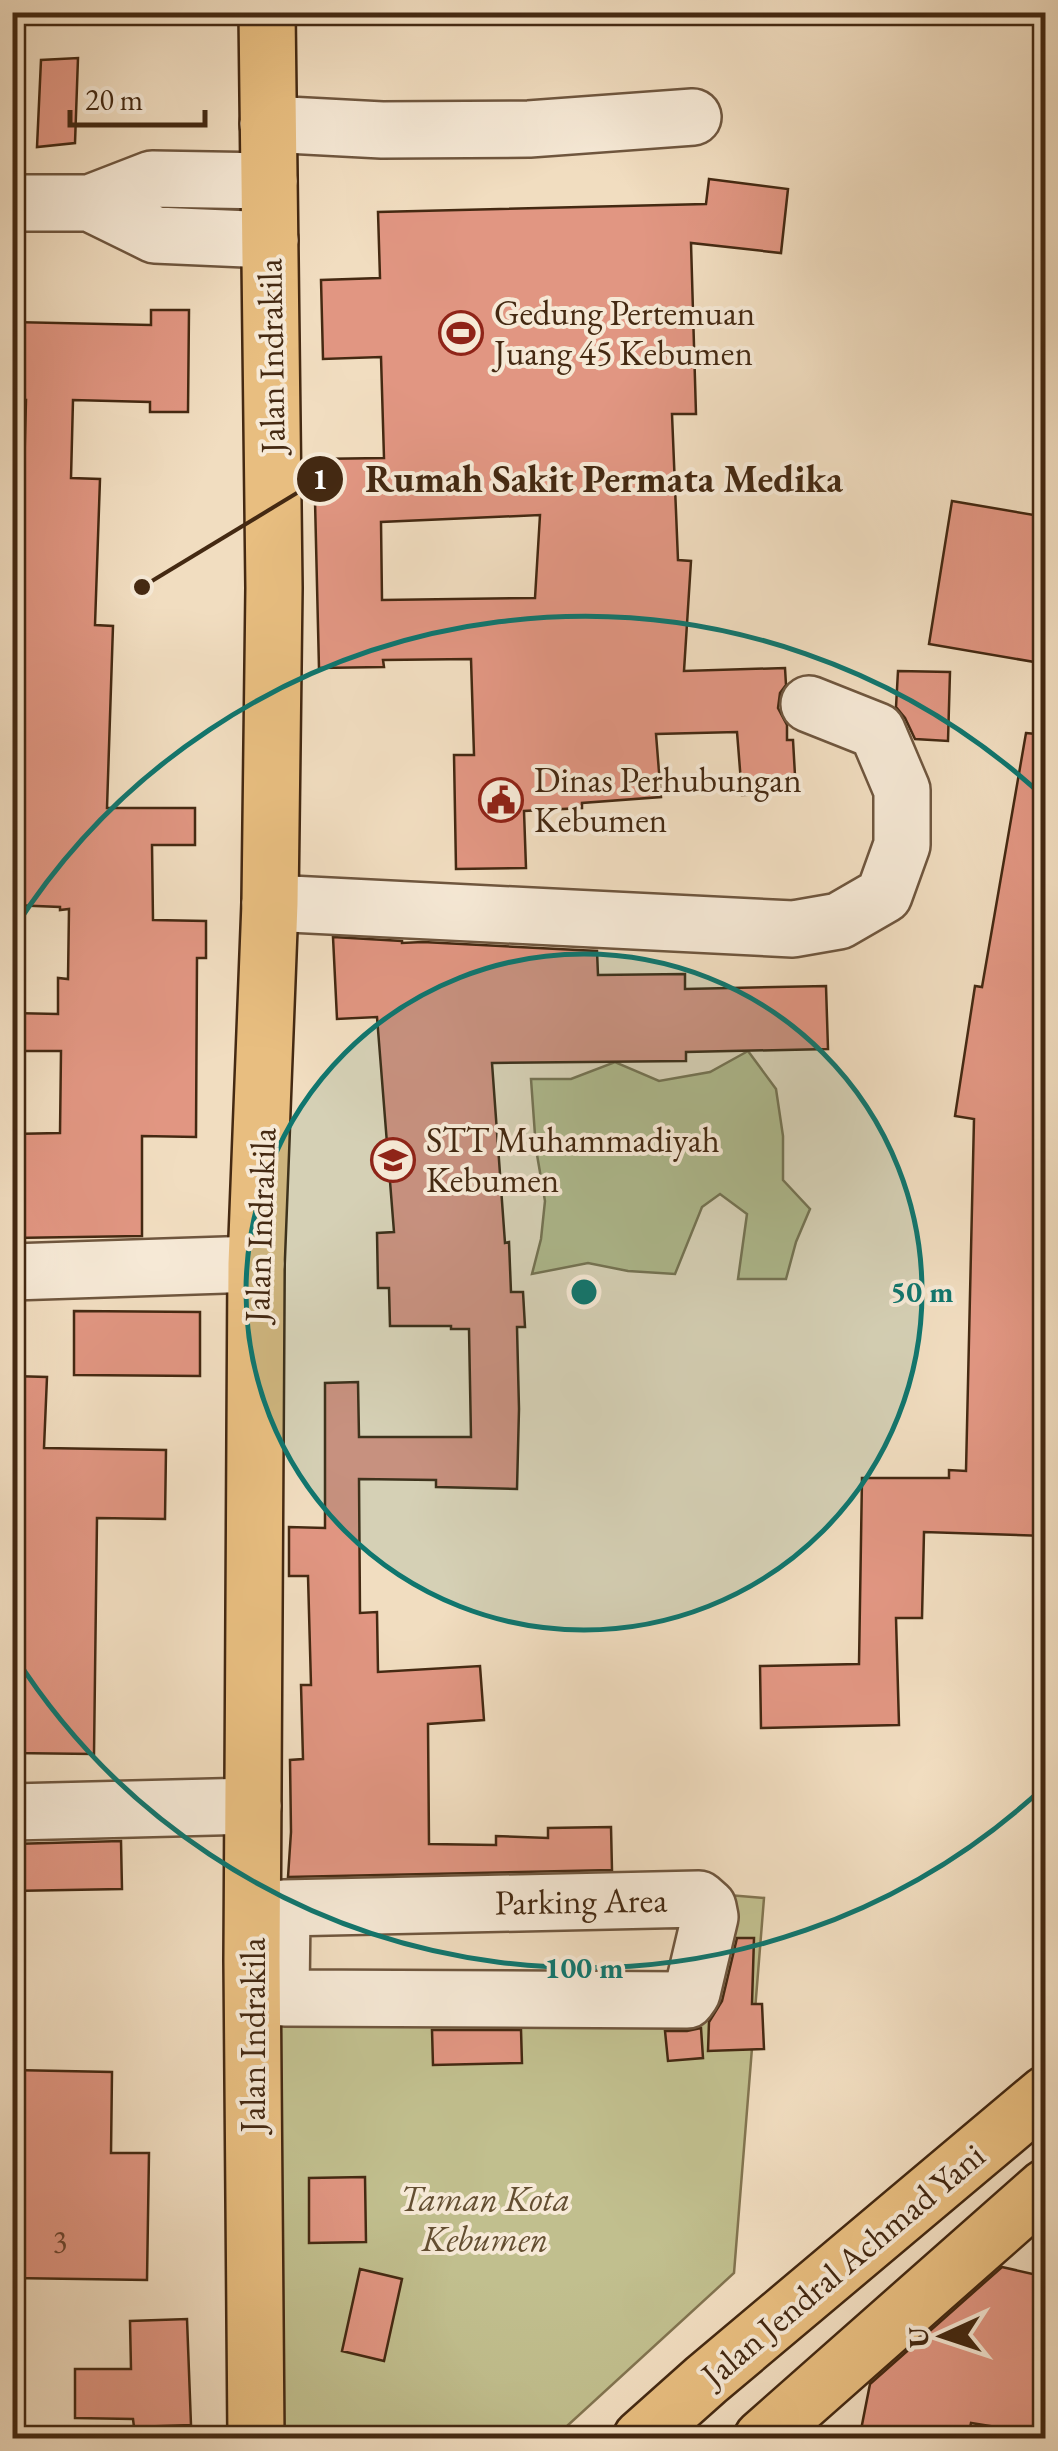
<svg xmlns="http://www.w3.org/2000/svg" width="1058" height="2451" font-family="'EB Garamond',serif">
<rect width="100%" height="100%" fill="#f1ddc0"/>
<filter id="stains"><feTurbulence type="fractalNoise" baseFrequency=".002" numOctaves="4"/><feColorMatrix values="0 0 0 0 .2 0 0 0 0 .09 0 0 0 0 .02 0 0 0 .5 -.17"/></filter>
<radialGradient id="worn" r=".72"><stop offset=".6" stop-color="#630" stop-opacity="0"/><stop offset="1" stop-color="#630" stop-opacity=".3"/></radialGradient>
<path fill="#c1bf8e" stroke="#827450" stroke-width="2.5" d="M748,1051l28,38 7,47v44l27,29 -14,33 -10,37h-48l9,-65 -27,-20 -18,13 -27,67 -47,-3 -40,-8 -56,11 9,-35 4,-38 -9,-52 -5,-70h40l44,-17 44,19 51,-9z
M728,1895l36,3 -30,375 -180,165h-283l7,-426 417,-2z"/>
<path fill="#e19682" stroke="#442912" stroke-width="2.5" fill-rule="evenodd" d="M78,58l-3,85 -38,4 4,-87z
M709,179l79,10 -7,64 -90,-10 5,171h-24l6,146 13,1 -7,110 101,-3 1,17 -6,8 -2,15 9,17v15h6l3,53 -54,2 -5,-63 -81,2 5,63 -79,6v5l-58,3 2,57 -70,1 -2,-114h20l-3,-96 -88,1 1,7 -65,1 -5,-209 70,-1 -3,-101 -58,2 -2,-79 59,-2 -2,-66 328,-8zM540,515l-5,83 -153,2 -1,-78z
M151,310h38l-1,102h-38v-10l-77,-2 -2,78 29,1 -5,146 18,1 -6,182h88v37h-43l1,75 53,1v37h-9l-1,179 -54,-1v100l-130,2v-104l48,-1 1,-82h-49v-38l46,1v-36l10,1 1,-70 -9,1v-3l-48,-2v-429h12l2,-76 -14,-1v-77l139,3z
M952,501l94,16v147l-117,-20z
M898,671l52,1 -2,69 -33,-2 -10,-21 -9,-11z
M1026,733l20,2v392l-7,46h7v363l-122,-4 -2,86h-26l3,107 -138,3 -1,-62 99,-2 3,-186h87v-8l17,1 8,-352 -19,-3 20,-130 7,1z
M333,937l69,4v2l21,-1 174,9 1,24 87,-1v15l141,-3 2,63 -142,3v9l-194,2 13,180 4,-1 2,50h12l2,35h-8l2,82 -2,80 -81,-2v-7l-77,-1 1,134 17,-1 1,60 102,-6 4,54 -56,4 1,120 67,1v-9l52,2v-10l63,-1 1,43 -324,7 3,-45 -1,-72 13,-1 -2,-74h10l-3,-109h-19v-49l36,1v-145l33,-1 1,55h112l-2,-108h-18v-3h-61l-1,-38h-11l-1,-55 17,-1 -17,-215 -40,2z
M74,1311l126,1v64l-126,-1z
M12,1376l35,1 -3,71 122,2 -1,69 -68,-1 -3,236 -82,-1z
M121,1841l1,48 -110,2v-47z
M737,1938h17l-2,66h10l2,45 -56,2 1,-29 13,-21z
M701,2028l2,30 -35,3 -3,-30h22z
M432,2030h89l1,33 -89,2z
M12,2070l100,2 -1,81h38l-2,127 -135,-2z
M365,2177l1,65 -57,1v-65z
M1002,2267l44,10v158l-75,-12 -3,15h-86l-22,-3 10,-51z
M360,2269l42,10 -18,82 -42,-10z
M187,2319l4,106 -57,2 -1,-8 -58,-1v-49h56l-1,-48z"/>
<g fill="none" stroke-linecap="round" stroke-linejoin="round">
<g stroke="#6f563e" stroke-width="60">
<path id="minor" d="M268,124l114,6 147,-1 164,-12
M12,203h78l62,-24 117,2
M90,203l65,32 115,5
M270,903l523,26 46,-8 45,-26 18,-50v-55l-25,-59 -68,-27
M12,1272l244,-8
M12,1812l241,-6
M699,1899l9,8 2,10 -18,76 -5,7 -402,-2 -4,-3 1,-85 2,-2z"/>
</g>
<g stroke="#442912" stroke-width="60">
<path id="major" d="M256,2438l-4,-478 4,-696 14,-361 4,-315 -7,-576
M641,2438l65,-58 340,-286
M762,2438l284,-251"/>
</g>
<use href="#minor" stroke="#f6e9d6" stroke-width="55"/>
<use href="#major" stroke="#e8be80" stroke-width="55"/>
</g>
<circle cx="584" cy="1292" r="338" fill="#0f766e" fill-opacity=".12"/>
<g fill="none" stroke="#0f766e" stroke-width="5">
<circle cx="584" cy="1292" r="338"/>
<path d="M1045 1786A676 676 0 0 1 14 1655M14 929A676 676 0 0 1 1045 798"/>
</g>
<defs>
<g id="stadium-ring" transform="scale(2.25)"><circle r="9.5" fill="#f6e9d6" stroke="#8f2418" stroke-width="1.5"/><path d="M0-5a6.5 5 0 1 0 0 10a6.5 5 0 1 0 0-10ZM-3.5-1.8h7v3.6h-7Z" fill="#8f2418"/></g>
<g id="civic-ring" transform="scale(2.25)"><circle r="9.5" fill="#f6e9d6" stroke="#8f2418" stroke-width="1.5"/><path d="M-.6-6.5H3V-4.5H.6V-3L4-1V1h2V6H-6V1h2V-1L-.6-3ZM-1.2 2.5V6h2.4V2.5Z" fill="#8f2418"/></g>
<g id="university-ring" transform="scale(2.25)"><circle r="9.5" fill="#f6e9d6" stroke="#8f2418" stroke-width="1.5"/><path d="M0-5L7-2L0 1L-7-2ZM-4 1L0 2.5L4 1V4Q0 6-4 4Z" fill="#8f2418"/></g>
</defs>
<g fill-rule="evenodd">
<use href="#stadium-ring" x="461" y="333"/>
<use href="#civic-ring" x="501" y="800"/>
<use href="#university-ring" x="393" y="1160"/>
</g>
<g text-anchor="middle" stroke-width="8" stroke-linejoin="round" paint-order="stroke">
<g font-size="30" fill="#6b442e">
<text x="60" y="2252">3</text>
</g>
<g font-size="35" fill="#442912" stroke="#f6e9d6" text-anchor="start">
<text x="494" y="325">Gedung Pertemuan<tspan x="494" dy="40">Juang 45 Kebumen</tspan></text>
<text x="534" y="792">Dinas Perhubungan<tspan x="534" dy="40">Kebumen</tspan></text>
<text x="426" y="1152">STT Muhammadiyah<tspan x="426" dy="40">Kebumen</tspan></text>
</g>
<g font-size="35" fill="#442912" stroke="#f6e9d6">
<text transform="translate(271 356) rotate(-91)" y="12">Jalan Indrakila</text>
<text transform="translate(260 1225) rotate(-88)" y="12">Jalan Indrakila</text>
<text transform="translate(581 1901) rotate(-1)" y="12">Parking Area</text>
<text transform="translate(253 2035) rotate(-90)" y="12">Jalan Indrakila</text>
<text transform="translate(843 2265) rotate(-40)" y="12">Jalan Jendral Achmad Yani</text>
</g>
<g font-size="35" font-style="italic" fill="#634e31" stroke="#f6e9d6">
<text x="485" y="2211">Taman Kota<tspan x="485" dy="40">Kebumen</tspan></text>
</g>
</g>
<circle cx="584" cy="1292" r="15" fill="#0f766e" stroke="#f6e9d6" stroke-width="5"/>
<g font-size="30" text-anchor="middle" font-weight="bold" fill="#0f766e" stroke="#f6e9d6" stroke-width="8" stroke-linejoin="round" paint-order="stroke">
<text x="922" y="1302">50 m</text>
<text x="584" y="1978">100 m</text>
</g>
<path fill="none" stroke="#442912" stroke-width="4" d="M142 587L320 479"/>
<g fill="#442912" stroke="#f6e9d6" stroke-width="4">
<circle cx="142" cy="587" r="10"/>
<circle cx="320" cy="479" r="25"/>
</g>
<g font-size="30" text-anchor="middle" font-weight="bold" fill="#fff">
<text x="320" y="489">1</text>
</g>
<g font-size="38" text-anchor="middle" font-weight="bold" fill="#442912" stroke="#f6e9d6" stroke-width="8" stroke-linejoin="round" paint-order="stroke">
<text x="604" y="492">Rumah Sakit Permata Medika</text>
</g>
<rect width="1058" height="2451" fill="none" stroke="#f1ddc0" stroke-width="50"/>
<rect x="15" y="15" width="1028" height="2421" fill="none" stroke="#442912" stroke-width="5"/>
<rect x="25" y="25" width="1008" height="2401" fill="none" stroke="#442912" stroke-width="2.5"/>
<g transform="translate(943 2336) rotate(267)" stroke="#f6e9d6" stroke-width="8" paint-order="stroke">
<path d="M0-8L18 38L0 25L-18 38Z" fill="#442912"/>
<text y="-15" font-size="28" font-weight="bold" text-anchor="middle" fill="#442912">U</text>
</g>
<path d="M70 110v15h135v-15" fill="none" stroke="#442912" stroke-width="5"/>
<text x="85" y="110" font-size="30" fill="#442912" stroke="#f6e9d6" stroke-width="8" paint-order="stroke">20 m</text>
<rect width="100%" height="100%" filter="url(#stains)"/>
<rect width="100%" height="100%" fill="url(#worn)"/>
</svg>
